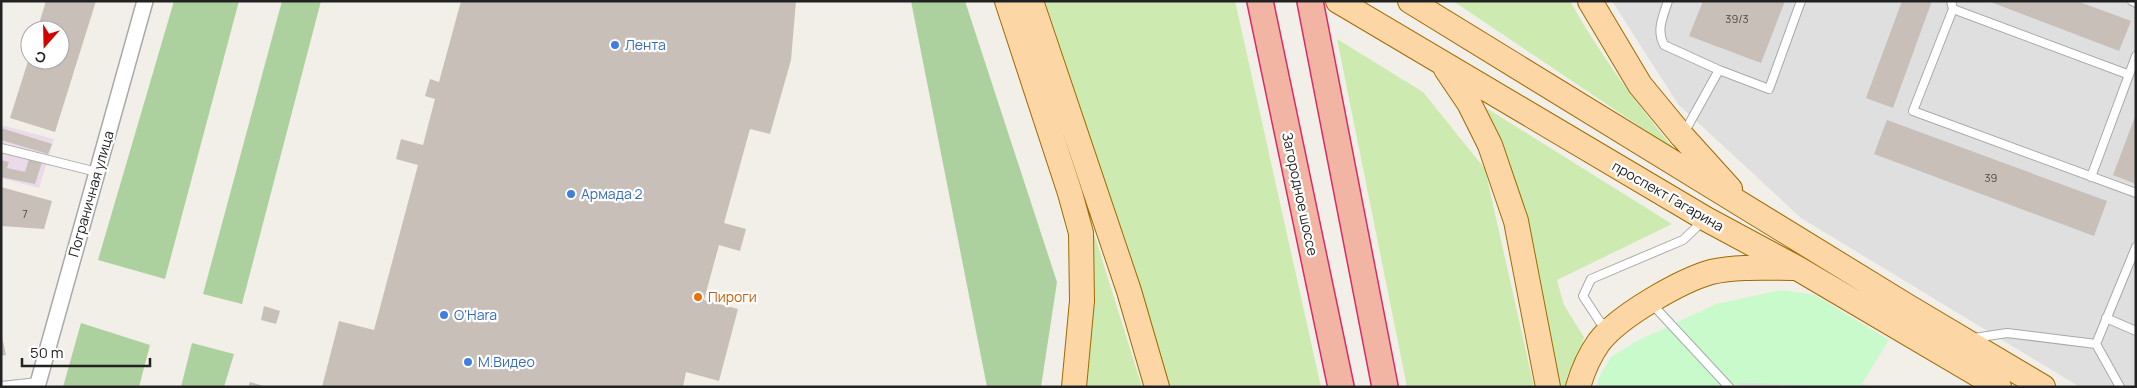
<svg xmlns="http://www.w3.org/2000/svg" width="2137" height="388" font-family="Manrope,sans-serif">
<rect width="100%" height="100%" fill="#f2efe9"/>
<path fill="#e0dfdf" d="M1612,1h524v386h-56l-279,-169 -123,-114z
M1745,372l143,15h-156z"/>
<path fill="#ebdbe8" d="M1,125l53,14 -15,49 -38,-10z"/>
<path fill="#cdebb0" d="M1045,1h190l86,386h-151z
M1453,1h117c30,54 66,102 105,149z
M1025,13l117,374h-58l7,-135z
M1337,39l86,53 62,77 49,218h-127z
M1483,106l189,118 -115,56 7,25 20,32c-3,19 -18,30 -18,50h-9z"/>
<path fill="#add19e" d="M174,1h65l-74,278 -67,-19z
M282,1h39l-79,303 -39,-10z
M911,1h54l92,281 -16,105h-54z
M81,323l69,22 -11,42h-76z
M192,343l42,11 -10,33h-43z"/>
<path fill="#c8facc" d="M1781,290l34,5 74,45 -29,47 -119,-4 -3,4h-141l1,-8 13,-22 24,-15 81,-38z"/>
<path fill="#c7bfb8" d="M46,1h50l-41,131 -45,-14 20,-63v5h30v-30h-23z
M461,1h335l-5,59 -21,74 -20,-5 -26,94 22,6 -6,22 -21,-6 -15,55 34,9 -19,72 -33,-9 -3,15h-361l17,-66 35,9 44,-165 -22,-6 5,-20 22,6 12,-46 -10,-3 5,-17 9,3z
M1703,1h82l-24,62 -72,-27z
M1902,1h30l-39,107 -27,-10z
M1988,1h89l54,20 -12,30z
M2136,114v70l-23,-9z
M1887,120l220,81 -13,35 -220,-82z
M1,128l51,16 -4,10 -47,-14z
M29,159l13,3 -7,22 -34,-7v-17l8,2 -2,6 18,4z
M1,187l51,14 -8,28 -43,-3z
M264,306l16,5 -4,13 -15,-4z
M1,332l5,23 -5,1z
M250,382l14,4v1h-16z"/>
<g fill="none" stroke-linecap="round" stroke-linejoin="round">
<g stroke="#a9a9a9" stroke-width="10">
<path id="service" d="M1668,1c-5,16 -12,29 -4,44l55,25 -35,63
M1951,1l2,8 174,65
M2132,1l4,2
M1953,9l-40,102 223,82
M1719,70l50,19 32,-88
M1,148l96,24
M2091,177l45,-121
M1651,303l78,84
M2106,318l30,13
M1609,326l-9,-4 -17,-26 8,-17 92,-39 21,-20
M1974,338l33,-5 89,11
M2096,344l40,-97
M2096,344l24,43
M1,386l37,-4"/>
</g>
<g stroke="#a9a9a9" stroke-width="18">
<path id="minor" d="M37,387l108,-386"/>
</g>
<g stroke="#a06b00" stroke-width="26">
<path id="primary" d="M1007,1l63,192 11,40 1,68 -8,86
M1031,1l98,290 28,96
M1338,1l368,218 91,49 202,119
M1410,1l497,305 136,81
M1590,1l50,84 42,51 48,53
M1446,69l23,34 21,42 26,76 32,166
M1578,387c5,-17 11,-31 21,-45 20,-26 81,-61 112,-70 27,-6 57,-4 84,-4"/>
</g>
<g stroke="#dc2a67" stroke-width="28">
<path id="trunk" d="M1260,1l81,386
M1310,1l75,386"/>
</g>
<use href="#service" stroke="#fff" stroke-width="8"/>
<use href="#minor" stroke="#fff" stroke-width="15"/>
<use href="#primary" stroke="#fcd6a4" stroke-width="24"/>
<use href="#trunk" stroke="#f2b4a3" stroke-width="25"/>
</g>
<g fill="#3f7fe0" stroke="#fff" stroke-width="2">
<circle cx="615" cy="45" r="5"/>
<circle cx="571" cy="194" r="5"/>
<circle cx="444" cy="315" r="5"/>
<circle cx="468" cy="362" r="5"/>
</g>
<circle fill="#e8710a" stroke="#fff" stroke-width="2" cx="698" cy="297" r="5"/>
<g text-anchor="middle" stroke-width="4.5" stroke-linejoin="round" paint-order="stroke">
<g font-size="11" fill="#4b4948">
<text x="1737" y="23">39/3</text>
<text x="1991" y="182">39</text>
<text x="25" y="218">7</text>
</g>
<g font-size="14" fill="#366cbe" stroke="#fff" text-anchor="start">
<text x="625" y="50">Лента</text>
<text x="581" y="199">Армада 2</text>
<text x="454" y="320">O'Hara</text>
<text x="478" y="367">М.Видео</text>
</g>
<g font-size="14" fill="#222" stroke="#fff">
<text transform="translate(91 194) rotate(-74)" y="5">Пограничная улица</text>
<text transform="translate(1300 194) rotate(78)" y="5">Загородное шоссе</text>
<text transform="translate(1668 196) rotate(30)" y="5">проспект Гагарина</text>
</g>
<g font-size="14" fill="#c56008" stroke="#fff" text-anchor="start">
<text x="708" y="302">Пироги</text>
</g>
</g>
<rect width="2137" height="388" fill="none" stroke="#222222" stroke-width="5"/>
<g transform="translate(45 45) rotate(200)"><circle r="24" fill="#ffffff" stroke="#a7a7a7"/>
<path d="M0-4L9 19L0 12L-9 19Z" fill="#d40000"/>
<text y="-8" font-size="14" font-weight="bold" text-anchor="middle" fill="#222222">С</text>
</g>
<path d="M22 358v8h128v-8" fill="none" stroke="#222222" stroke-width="2.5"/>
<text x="30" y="358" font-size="15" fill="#222222" stroke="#ffffff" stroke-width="4" paint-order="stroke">50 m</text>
</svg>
